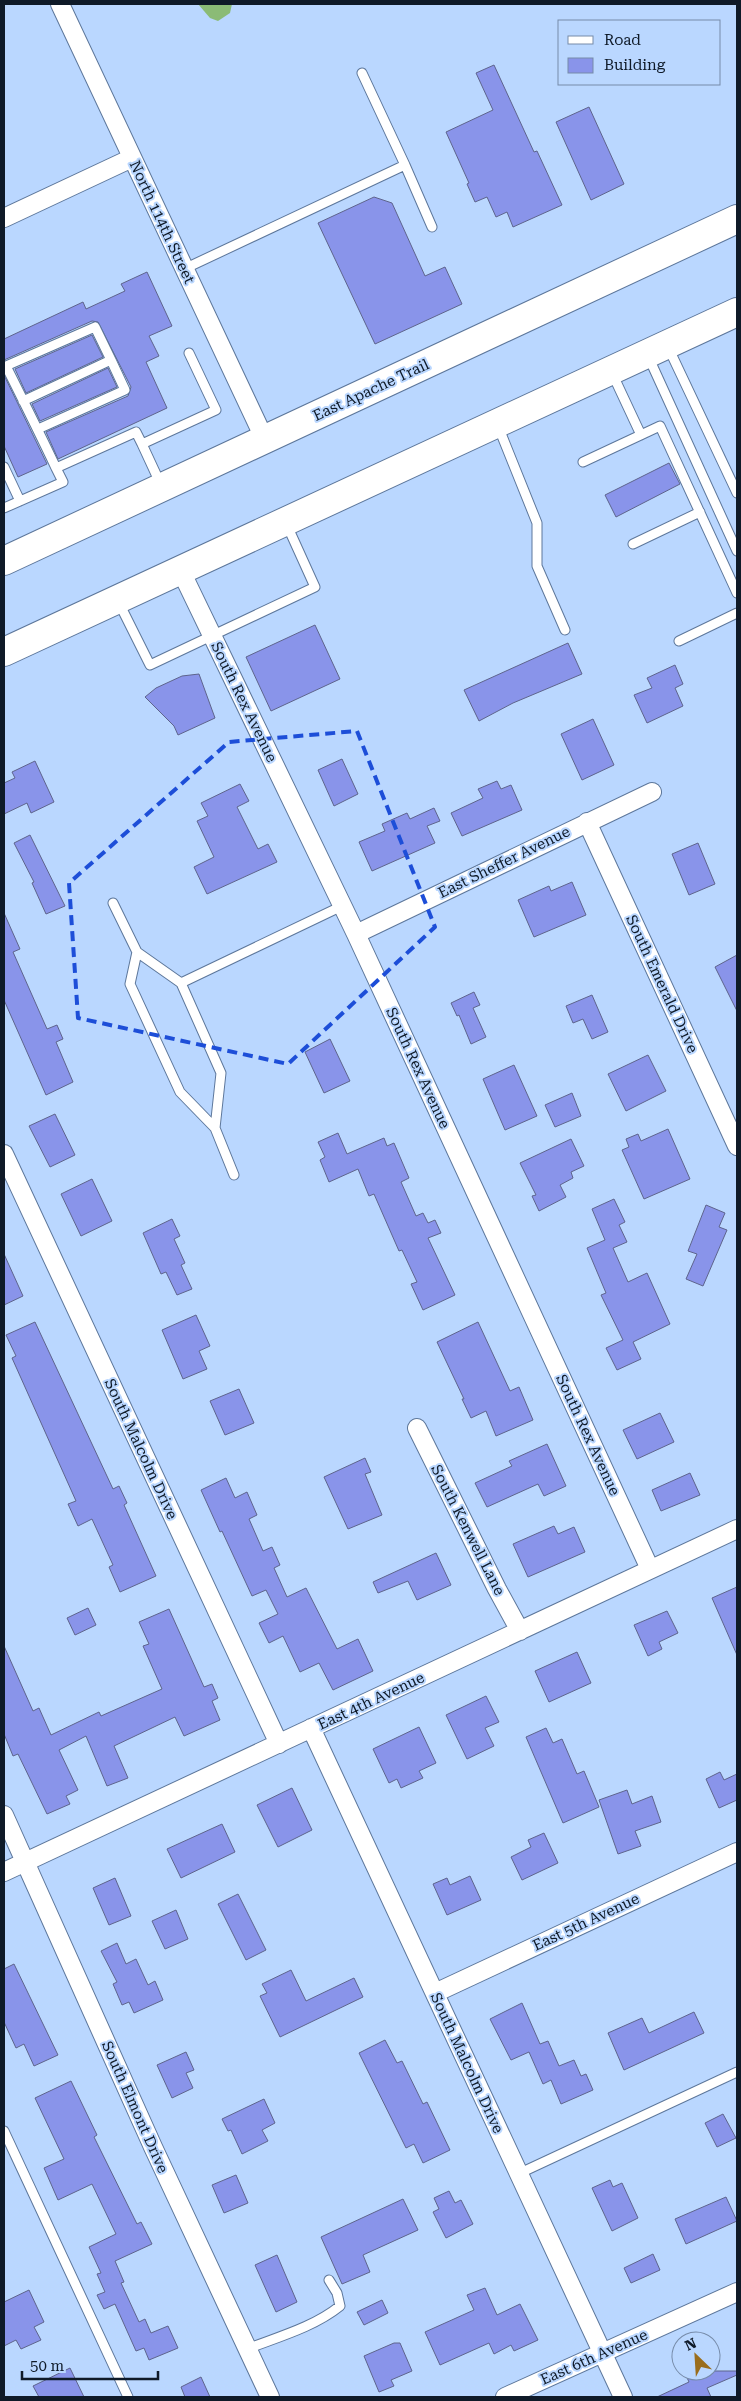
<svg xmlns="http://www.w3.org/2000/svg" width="741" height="2401" font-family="'Roboto Serif',serif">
<rect width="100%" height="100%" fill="#bad7ff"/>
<path fill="#8bbb76" d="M198,4h34l-2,9 -12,8 -8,-3z"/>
<path fill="#8994ea" stroke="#5e648c" d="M494,65l40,87 3,-1 25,54 -49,22 -6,-15 -11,5 -9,-20 -12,5 -8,-18 2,-1 -23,-51 47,-22 -17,-37z
M589,107l35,77 -33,16 -35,-78z
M374,197l18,6 33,73 20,-9 17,37 -87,40 -57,-121z
M147,272l25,54 -23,10 10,20 -13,6 21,46 -109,51 -12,-27 82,-36 3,-9 -33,-65 -6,-1 -88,39v-21l79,-37 3,7 39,-18 -4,-7z
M92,335l11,22 -77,36 -11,-24z
M108,368l9,19 -77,34 -8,-17z
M4,375l43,89 -29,13 -14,-31z
M669,463l11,21 -64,33 -11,-22z
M315,625l25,54 -69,32 -25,-54z
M568,643l14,31 -69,29 -34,18 -15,-31z
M675,665l8,19 -8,4 8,18 -36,17 -13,-28 18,-7 -5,-10z
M199,674l16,44 -37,17 -4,-9 -29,-29 11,-9 26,-12z
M593,719l21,46 -32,15 -21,-46z
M342,759l16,35 -24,12 -16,-36z
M35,761l19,41 -23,11 -4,-10 -23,11v-31l11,-5 -3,-6z
M497,781l4,8 10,-4 11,25 -60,26 -11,-23 32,-15 -5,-9z
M240,784l9,17 -12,6 21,42 10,-5 9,18 -70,32 -13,-27 20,-10 -17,-36 11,-5 -7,-13z
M434,808l6,13 -13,5 8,17 -63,28 -13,-29 26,-11 -3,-7 25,-11 3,6z
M30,835l35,71 -19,8 -14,-31 2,-1 -20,-39z
M698,843l17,41 -26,11 -17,-41z
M572,882l14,33 -52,22 -16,-37 31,-14 2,5z
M4,913l16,36 -7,3 34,77 10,-4 6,14 -7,3 17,40 -27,13 -42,-95z
M737,955v56l-22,-44z
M474,992l6,13 -7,3 13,29 -15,7 -12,-29 -2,1 -6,-13z
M592,995l16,37 -16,7 -9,-20 -10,4 -7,-17z
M330,1039l20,42 -26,12 -19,-41z
M648,1055l18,36 -40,20 -18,-37z
M514,1065l23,51 -32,14 -22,-51z
M572,1093l9,23 -26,11 -10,-22z
M55,1114l20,41 -25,12 -21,-41z
M668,1129l22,50 -46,20 -22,-49 7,-3 -3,-8 12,-5 3,7z
M338,1133l9,21 37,-16 3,8 7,-3 15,35 -8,4 15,34 7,-3 5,10 7,-3 6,13 -13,5 27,57 -32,15 -12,-26 6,-2 -15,-32 -3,1 -25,-57 -5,2 -11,-27 -29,13 -9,-22 5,-3 -7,-15z
M571,1139l13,27 -13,6 2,6 -13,7 6,12 -27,14 -7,-15 4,-1 -16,-32z
M92,1179l20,42 -31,15 -20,-42z
M614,1199l11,23 -6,3 8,17 -14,6 15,34 19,-9 23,51 -37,18 8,17 -24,11 -11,-22 17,-8 -22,-45 5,-2 -19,-45 18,-8 -13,-31z
M706,1205l19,8 -6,14 8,3 -24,56 -17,-7 11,-25 -9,-3z
M172,1219l8,17 -6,3 11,24 -4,2 11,24 -15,6 -11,-23 -5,2 -18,-41z
M4,1254l19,42 -19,9z
M196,1315l14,31 -11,5 8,18 -24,10 -21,-49z
M35,1322l78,167 6,-3 8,17 -3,2 32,71 -36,16 -11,-25 4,-2 -21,-46 -14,7 -10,-22 8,-3 -64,-143 4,-2 -10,-21z
M478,1322l32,69 9,-4 14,33 -37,16 -10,-25 -15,7 -9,-19h2l-27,-57z
M239,1389l15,34 -29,12 -15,-34z
M660,1413l14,29 -37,17 -14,-29z
M547,1444l19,42 -22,10 -6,-12 -51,23 -12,-24 37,-17 -3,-5z
M365,1458l6,14 -6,2 17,41 -34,14 -24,-52z
M690,1473l10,22 -39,16 -9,-21z
M226,1478l9,20 12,-6 10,23 -8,4 14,32 9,-4 8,18 -6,3 13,29 19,-9 31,61 21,-10 15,32 -40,19 -14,-27 -19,9 -17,-36 -14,7 -10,-20 19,-9 -12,-24 -14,6 -30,-65 -2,1 -19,-42z
M554,1526l4,8 16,-7 11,25 -57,25 -15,-33z
M436,1553l15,32 -34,15 -9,-19 -30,12 -5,-11z
M737,1587v68l-25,-57z
M88,1608l8,17 -21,10 -8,-17z
M169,1609l35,78 8,-3 6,14 -6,3 8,19 -36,16 -9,-19 -61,29 14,32 -21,8 -21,-50 -27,14 19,40 -12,6 4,8 -23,10 -29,-60 -5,2 -9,-22v-88l29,65 6,-3 12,27 48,-23 2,4 61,-27 -19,-43 6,-2 -10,-22z
M667,1611l11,22 -19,9 3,7 -14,7 -14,-31z
M577,1652l14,31 -42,19 -14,-31z
M486,1696l13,26 -14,6 9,18 -27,13 -21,-44z
M419,1727l17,36 -17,8 4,7 -22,10 -4,-9 -8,4 -16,-34z
M546,1728l7,15 9,-4 15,35 7,-3 15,36 -36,16 -37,-86z
M720,1772l4,8 13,-6v26l-18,8 -13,-29z
M292,1788l20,42 -34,17 -21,-42z
M627,1790l5,14 20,-8 9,26 -26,9 6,15 -23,8 -19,-54z
M222,1824l13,28 -54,26 -14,-29z
M544,1833l14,30 -36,17 -11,-23 20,-10 -3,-7z
M470,1876l11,24 -34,15 -14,-31 14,-6 3,7z
M115,1878l16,38 -22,9 -16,-37z
M238,1894l28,56 -20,10 -28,-56z
M176,1910l12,29 -23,10 -13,-28z
M117,1943l9,21 10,-5 12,26 7,-4 8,19 -29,13 -5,-11 -7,3 -9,-21 4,-2 -16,-31z
M14,1964l44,91 -24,11 -10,-22 -8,4 -12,-26v-53z
M291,1970l15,31 48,-23 9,19 -83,40 -20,-41 7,-3 -5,-9z
M522,2003l18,41 8,-3 11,25 15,-6 7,16 5,-2 7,16 -32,14 -10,-24 -8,4 -14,-32 -18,8 -21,-41z
M694,2012l10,21 -80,37 -16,-37 34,-15 7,15z
M385,2040l12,23 5,-2 21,43 4,-2 23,48 -27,13 -9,-19 -8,4 -47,-95z
M186,2052l8,18 -8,3 7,15 -21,10 -15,-33z
M71,2081l26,54 -3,2 43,87 4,-2 11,22 -37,17 9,21 -3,1 18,39 6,-3 6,14 17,-7 10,22 -29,12 -5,-12 -8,3 -21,-47 -11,5 -7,-14 8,-3 -8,-18 4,-1 -12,-26 27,-13 -24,-50 -34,16 -14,-32 20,-9 -29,-61z
M264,2099l11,24 -13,7 6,11 -26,13 -11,-24 -3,1 -6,-12z
M723,2114l13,24 -19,9 -12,-24z
M236,2175l12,28 -24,10 -12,-28z
M610,2180l3,7 9,-4 16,35 -26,13 -20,-43z
M449,2191l6,12 6,-3 12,24 -27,14 -13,-26 6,-3 -5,-11z
M726,2197l11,24 -51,23 -11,-25z
M403,2199l15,31 -55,25 7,17 -28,12 -21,-47z
M653,2254l7,16 -29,13 -7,-15z
M277,2255l20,47 -21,10 -21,-47z
M485,2288l12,27 23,-11 18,36 -24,11 -3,-6 -17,9 -5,-11 -49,22 -15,-33 49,-22 -7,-15z
M29,2290l15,32 -10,5 7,13 -20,9 -5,-9 -12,6v-44z
M382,2300l6,13 -24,12 -7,-13z
M394,2343h6l12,28 -21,9 3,6 -15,6 -15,-36z
M70,2368l14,29h-45l-6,-11z
M684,2371h53v4l-30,13 4,9h-54l32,-15z
M201,2377l9,20h-25l-4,-10z"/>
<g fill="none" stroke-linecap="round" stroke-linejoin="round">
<g stroke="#5d779b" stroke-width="11">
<path id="service" d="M362,73l43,92
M184,269l221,-104 27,62
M668,347l69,146
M648,356l89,195
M612,373l29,62
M23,401l88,-41 -16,-33 -89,39c17,34 34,68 50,102l80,-36 6,12
M498,426l39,97v43l28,64
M38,429l87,-39 -14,-30
M583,462l77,-36 77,167
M4,467l16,34
M161,485l-19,-41 74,-34 -27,-57
M4,508l59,-26 -7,-14
M633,544l67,-32
M119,603l31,62 165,-78 -29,-64
M679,641l58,-28
M113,903l24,49 44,31 40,90 -6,55 19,47
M137,952l-7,32 50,108 35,36
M181,983l161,-77
M4,2131l124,266
M518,2174l219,-102
M247,2349c31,-12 67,-22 93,-43l-3,-13 -8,-13"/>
</g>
<g stroke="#5d779b" stroke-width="20">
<path id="minor" d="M60,4l205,436
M4,218l128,-60
M180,569l176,365 294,635
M587,822l150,324
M356,934l296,-142
M4,1154l275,590
M417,1428l80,161 23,42
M311,1728l312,669
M4,1815l149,332 117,250
M4,1872l733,-343
M435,1993l302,-141
M505,2397l232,-105"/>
</g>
<g stroke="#5d779b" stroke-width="30">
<path id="primary" d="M4,561l733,-342
M4,652l733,-340"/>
</g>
<use href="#service" stroke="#fff" stroke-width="9"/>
<use href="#minor" stroke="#fff" stroke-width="18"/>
<use href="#primary" stroke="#fff" stroke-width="28"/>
</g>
<path fill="none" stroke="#1d4ed8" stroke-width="4" stroke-dasharray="10 6" stroke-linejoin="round" d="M357,731l78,196 -147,137 -210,-46 -9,-135 160,-141z"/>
<g text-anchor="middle" stroke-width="4" stroke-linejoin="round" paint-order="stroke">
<g font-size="15" fill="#0f1a28" stroke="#bad7ff">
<text transform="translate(162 222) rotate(65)" y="5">North 114th Street</text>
<text transform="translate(371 390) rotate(-25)" y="5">East Apache Trail</text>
<text transform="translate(244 702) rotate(64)" y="5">South Rex Avenue</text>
<text transform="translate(504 862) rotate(-26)" y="5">East Sheffer Avenue</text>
<text transform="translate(662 984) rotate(65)" y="5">South Emerald Drive</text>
<text transform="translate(418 1068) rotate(65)" y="5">South Rex Avenue</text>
<text transform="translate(588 1435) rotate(65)" y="5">South Rex Avenue</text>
<text transform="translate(141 1449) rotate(65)" y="5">South Malcolm Drive</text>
<text transform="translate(468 1530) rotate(63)" y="5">South Kenwell Lane</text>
<text transform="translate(371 1701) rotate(-25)" y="5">East 4th Avenue</text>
<text transform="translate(586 1922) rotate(-25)" y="5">East 5th Avenue</text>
<text transform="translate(467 2063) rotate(65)" y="5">South Malcolm Drive</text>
<text transform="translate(135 2107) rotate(66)" y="5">South Elmont Drive</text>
<text transform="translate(594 2357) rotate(-24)" y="5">East 6th Avenue</text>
</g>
</g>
<rect width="741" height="2401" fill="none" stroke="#0f1a28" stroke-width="10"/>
<rect x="558" y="20" width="162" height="65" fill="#bad7ff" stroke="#768ba9"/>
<rect x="568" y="36" width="25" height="8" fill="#ffffff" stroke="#768ba9"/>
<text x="604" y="45" font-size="15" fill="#0f1a28">Road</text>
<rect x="568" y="58" width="25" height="15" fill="#8994ea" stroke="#768ba9"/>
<text x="604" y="70" font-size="15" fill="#0f1a28">Building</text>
<g transform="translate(696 2356) rotate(335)"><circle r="24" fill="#bad7ff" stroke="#768ba9"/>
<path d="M0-4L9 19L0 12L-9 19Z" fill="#9a6d1c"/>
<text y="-8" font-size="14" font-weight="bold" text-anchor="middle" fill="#0f1a28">N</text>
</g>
<path d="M22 2371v8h136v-8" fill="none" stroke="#0f1a28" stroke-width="2.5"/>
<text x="30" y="2371" font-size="15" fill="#0f1a28" stroke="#bad7ff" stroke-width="4" paint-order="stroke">50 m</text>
</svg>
